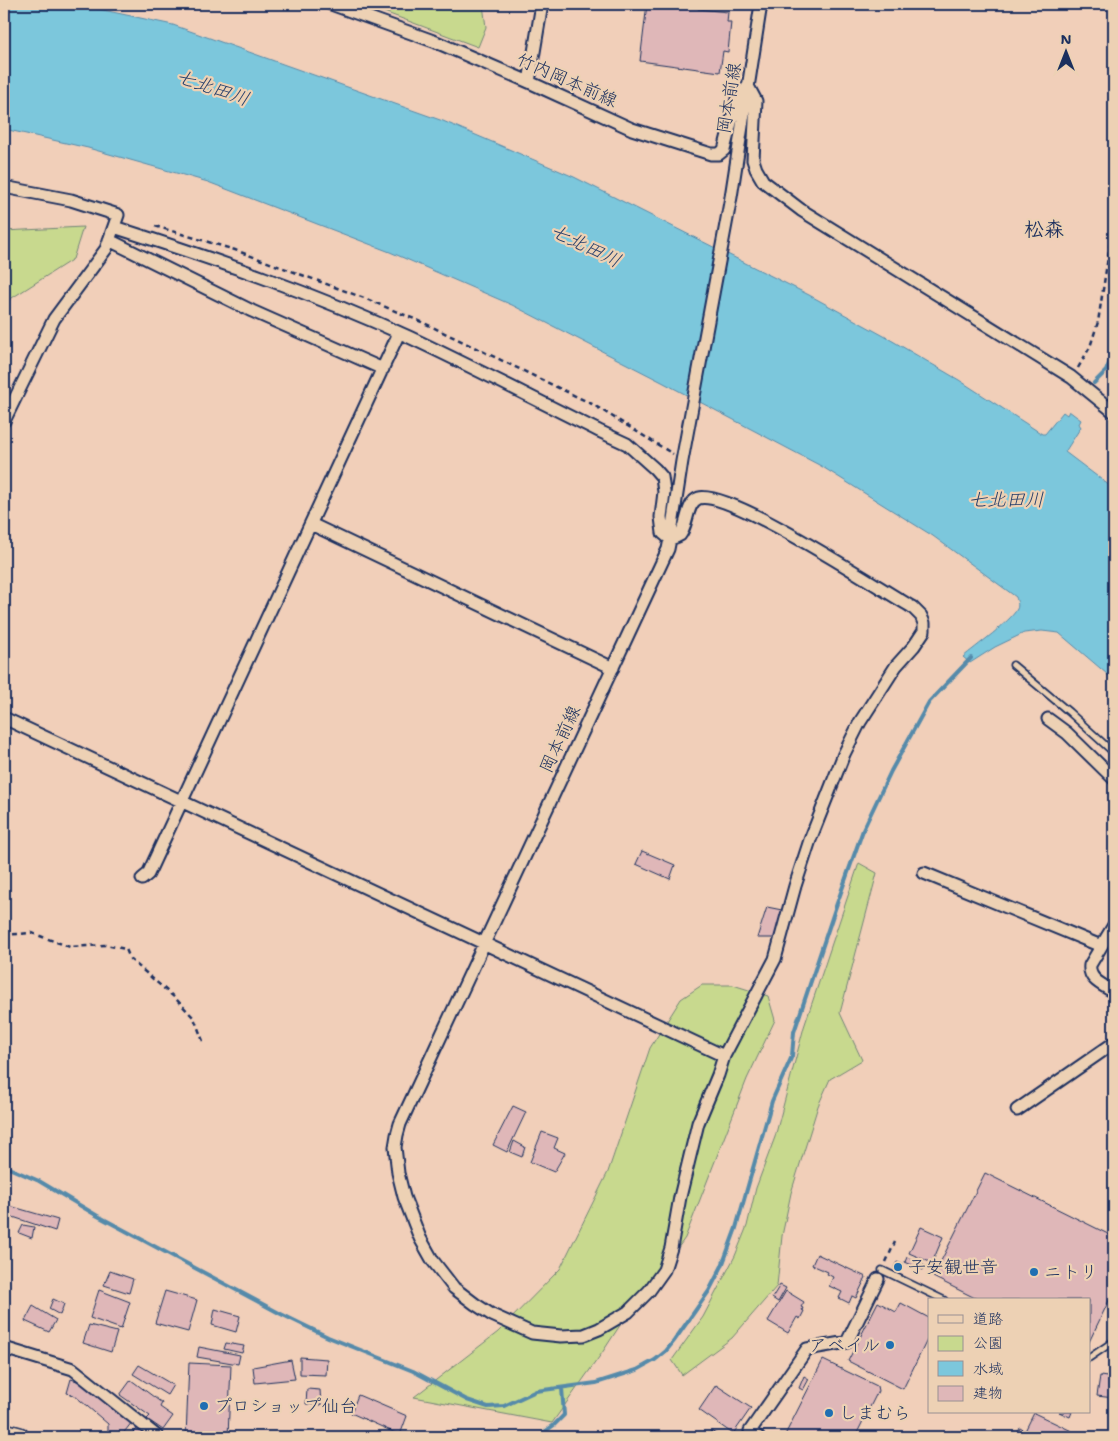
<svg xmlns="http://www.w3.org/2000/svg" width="1118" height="1441" font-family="'Shantell Sans','Klee One',sans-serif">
<rect width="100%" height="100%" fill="#f1cfb9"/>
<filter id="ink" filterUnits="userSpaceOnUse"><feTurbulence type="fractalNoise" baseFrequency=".02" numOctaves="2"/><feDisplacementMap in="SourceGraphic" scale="10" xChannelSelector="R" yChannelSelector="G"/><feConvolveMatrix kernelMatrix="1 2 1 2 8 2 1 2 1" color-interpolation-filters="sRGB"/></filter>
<g filter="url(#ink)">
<path fill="#c8d98e" stroke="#728476" d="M369,4h111l3,1 3,22 -8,20 -110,-41z
M83,227l-10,32 -69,44v-72z
M859,863l18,10 -37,140 22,47 -32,19 -12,27 -27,87 -9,43 -5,50 -45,52 -50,37 -10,-15 31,-43 32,-61 12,-30 9,-38 19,-51 29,-110z
M702,985h31l35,11 7,24 -28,59 -62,159 -42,59 -15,16 -26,40 -50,70 -138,-26 84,-65 62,-63 48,-97 42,-124 31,-49z"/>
<path fill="#7cc7dc" stroke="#558aaa" d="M4,4h71l98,21 270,96 131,56 235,118 75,41 75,44 83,54h3l18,-22 4,3 2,-4 12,9 -2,4 2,3 -16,25 49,37v191l-55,-47 -17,-2 -18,2 -29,14 -25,16 -7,-6c12,-10 48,-36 54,-48 2,-4 0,-8 -1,-12l-83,-61 -112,-70 -159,-84 -150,-77 -122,-53 -182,-70 -120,-34 -84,-19z"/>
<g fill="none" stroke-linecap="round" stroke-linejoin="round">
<path stroke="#558aaa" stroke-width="4" d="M1094,383l12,-12 8,-20
M4,1166l35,15 57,34 185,99 47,23 85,34 54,29 21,7 16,-1 32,-15 60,-8 41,-13 18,-10 11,-9 8,-10 35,-50 13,-25 14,-38 36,-127 20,-45 2,-24 41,-123 28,-79 28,-59 38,-69 42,-44
M538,1437l16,-12 10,-10 -2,-27"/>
</g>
<path fill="#dfb7b8" stroke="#1b2f5e" d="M647,4h51v5l30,3 -1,10h4l-3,30 -5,-1 -3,21 -80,-11z
M642,851l33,14 -5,14 -34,-15z
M767,907l15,3 -6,28h-19z
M513,1106l13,6 -19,40 -14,-7z
M542,1132l16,6 -4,10 11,5 -11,19 -24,-10z
M514,1141l11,6 -3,10 -12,-5z
M985,1173l129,64v53l-25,52v-42h-110l-46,-23z
M4,1204l4,2 -4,11z
M10,1206l48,14 -3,11 -48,-16z
M23,1225l11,2 -2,11 -13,-5z
M921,1227l22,10 -11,26 -23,-10z
M817,1254l49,23 -10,21 -4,-2 -3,7 -10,-5 3,-6 -13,-6 4,-9 -6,-3 1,-2 -16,-7z
M907,1257l18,9 -2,4 -18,-8z
M897,1262l6,3 -3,6 -6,-3z
M110,1271l23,8 -4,14 -25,-8z
M780,1285l6,3 -8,14 -6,-4z
M99,1290l31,12 -9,27 -31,-11z
M165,1291l32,9 -9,32 -33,-9z
M786,1291l18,11 -3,5 2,1 -1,2 2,1 -4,8 -3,-2 -9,16 -20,-12z
M53,1299l11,5 -4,11 -11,-6z
M878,1302l18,10 5,-9 28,15v18l-26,53 -55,-28z
M33,1306l23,14 -7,12 -24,-11z
M215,1309l25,7 -4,16 -24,-7z
M89,1325l28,7 -6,20 -28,-9z
M226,1343l18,3 -2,7 -18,-4z
M199,1347l41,8 -2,9 -41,-7z
M300,1357l27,2 -1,16 -26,-1z
M291,1360l4,19 -40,4 -2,-16z
M823,1360l54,26 1,5 -23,46h-65l-5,-2z
M189,1363l42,2 -3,72h-42z
M139,1365l34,20 -6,10 -34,-21z
M804,1376l5,3 -6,11 -4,-2z
M1100,1376l14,2v20l-17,-2z
M71,1379l15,5 46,38 -10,13 -12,2 -2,-1v-12l-34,-29 -7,-2z
M131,1380l31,23 -2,4 13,9 -10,14 -16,-11 3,-3 -30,-21z
M716,1385l35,23 -18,26 -34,-24z
M307,1389l13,1 1,15 -15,-1z
M358,1395l49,21 -7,19 -49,-22z
M1059,1412h13l-2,5z
M1034,1413l50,24h-68l4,-9 5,3z
M138,1428l11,9h-20z
M711,1431l10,6h-15z"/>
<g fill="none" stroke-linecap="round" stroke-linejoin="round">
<g stroke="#1b2f5e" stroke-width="9">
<path id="service" d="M1013,665l56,47 45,41
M882,1270l62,30
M1089,1358l25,-17"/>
</g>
<g stroke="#1b2f5e" stroke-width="15">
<path id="minor" d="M331,4l105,38 93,40 103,47 79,25h8l5,-4 13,-51 11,-13 8,15 -3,59 3,9 7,12 38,29 270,167 43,35
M529,82l13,-78
M4,187l67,13 47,15 -12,34 -52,70 -50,102
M114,227c100,32 199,66 295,110 64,30 127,63 190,94l28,13 28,25 7,8 2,15 -3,25 2,16 7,6c3,-1 7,-2 10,-4 8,-9 6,-33 19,-37 32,-8 178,89 213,109l9,9 3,7v8l-10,15 -18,20 -36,56 -16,32 -34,86 -15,46 -20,73 -51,97 -6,19 -20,48 -18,74 -9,51 -7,22 -15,21 -21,21 -29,17 -15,6 -23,1 -29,-3 -40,-18 -17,-11 -21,-16 -21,-27 -13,-23 -16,-41 -6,-24 -3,-26 2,-12 3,-11 268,-575 2,-10 12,-78 49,-264 30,-193
M109,240l143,71 131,58
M311,524l302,144
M4,718l720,338
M1048,719l19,14 47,46
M924,873l177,73
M142,879l6,-5 251,-541
M1114,925l-24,40c-2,15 13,20 24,27
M1017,1110l97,-67
M4,1348l69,21 85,68
M758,1437l-8,-6 57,-82 40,-7 31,-63"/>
</g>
<g stroke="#1b2f5e" stroke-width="22">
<path id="trunk" d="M4,1433l15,4"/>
</g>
<path stroke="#1b2f5e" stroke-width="2.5" stroke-dasharray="5 4" stroke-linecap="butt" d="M155,226l80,24 129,48 60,25 168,81 81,50
M1078,368l12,-21 8,-25 16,-104
M4,935l28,-2 38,14 35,-2 21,4 4,10 45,39 19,20 9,23
M886,1262l9,-20"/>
<use href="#service" stroke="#edd1b4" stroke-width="5.5"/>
<use href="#minor" stroke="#edd1b4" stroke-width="11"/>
<use href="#trunk" stroke="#edd1b4" stroke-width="19"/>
</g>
</g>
<g fill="#1f6fb2" stroke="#edd1b4" stroke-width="2">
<circle cx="898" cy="1267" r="5"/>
<circle cx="1034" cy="1272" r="5"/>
<circle cx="890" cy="1345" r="5"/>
<circle cx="204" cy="1406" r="5"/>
<circle cx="829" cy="1413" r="5"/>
</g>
<g text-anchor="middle" stroke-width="4.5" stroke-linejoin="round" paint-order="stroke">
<g font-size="18" fill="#1b2f5e" stroke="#edd1b4">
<text transform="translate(567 80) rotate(24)" y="6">竹内岡本前線</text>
<text transform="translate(729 98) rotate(-81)" y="6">岡本前線</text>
<text transform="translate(560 739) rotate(-65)" y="6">岡本前線</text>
</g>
<g font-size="18" fill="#1b2f5e" stroke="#edd1b4" text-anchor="start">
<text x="908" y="1273">子安観世音</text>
<text x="1044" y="1278">ニトリ</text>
<text x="880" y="1351" text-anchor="end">アベイル</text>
<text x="214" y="1412">プロショップ仙台</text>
<text x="839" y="1419">しまむら</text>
</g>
<g font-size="19" font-style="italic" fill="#253e6b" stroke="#edd1b4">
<text transform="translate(213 87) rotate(19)" y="7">七北田川</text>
<text transform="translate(586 245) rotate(26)" y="7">七北田川</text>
<text x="1006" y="506">七北田川</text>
</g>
<g font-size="20" font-weight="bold" fill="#1b2f5e" stroke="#edd1b4">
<text x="1044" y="236">松森</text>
</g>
</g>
<rect width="1118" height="1441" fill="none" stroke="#edd1b4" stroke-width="20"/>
<rect x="10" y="10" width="1098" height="1421" fill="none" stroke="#1b2f5e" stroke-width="2" filter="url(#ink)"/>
<rect x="928" y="1298" width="162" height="115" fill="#edd1b4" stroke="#999092"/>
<rect x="938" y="1315" width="25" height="8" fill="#edd1b4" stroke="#999092"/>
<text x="973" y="1324" font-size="15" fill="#1b2f5e">道路</text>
<rect x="938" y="1336" width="25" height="15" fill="#c8d98e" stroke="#999092"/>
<text x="973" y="1348" font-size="15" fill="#1b2f5e">公園</text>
<rect x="938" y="1361" width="25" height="15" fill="#7cc7dc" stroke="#999092"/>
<text x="973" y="1374" font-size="15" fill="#1b2f5e">水域</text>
<rect x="938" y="1386" width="25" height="15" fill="#dfb7b8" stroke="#999092"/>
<text x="973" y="1398" font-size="15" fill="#1b2f5e">建物</text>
<g transform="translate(1066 52)" stroke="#edd1b4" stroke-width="4" paint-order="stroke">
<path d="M0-4L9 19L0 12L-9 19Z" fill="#1b2f5e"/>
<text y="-8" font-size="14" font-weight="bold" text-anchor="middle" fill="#1b2f5e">N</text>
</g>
</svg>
